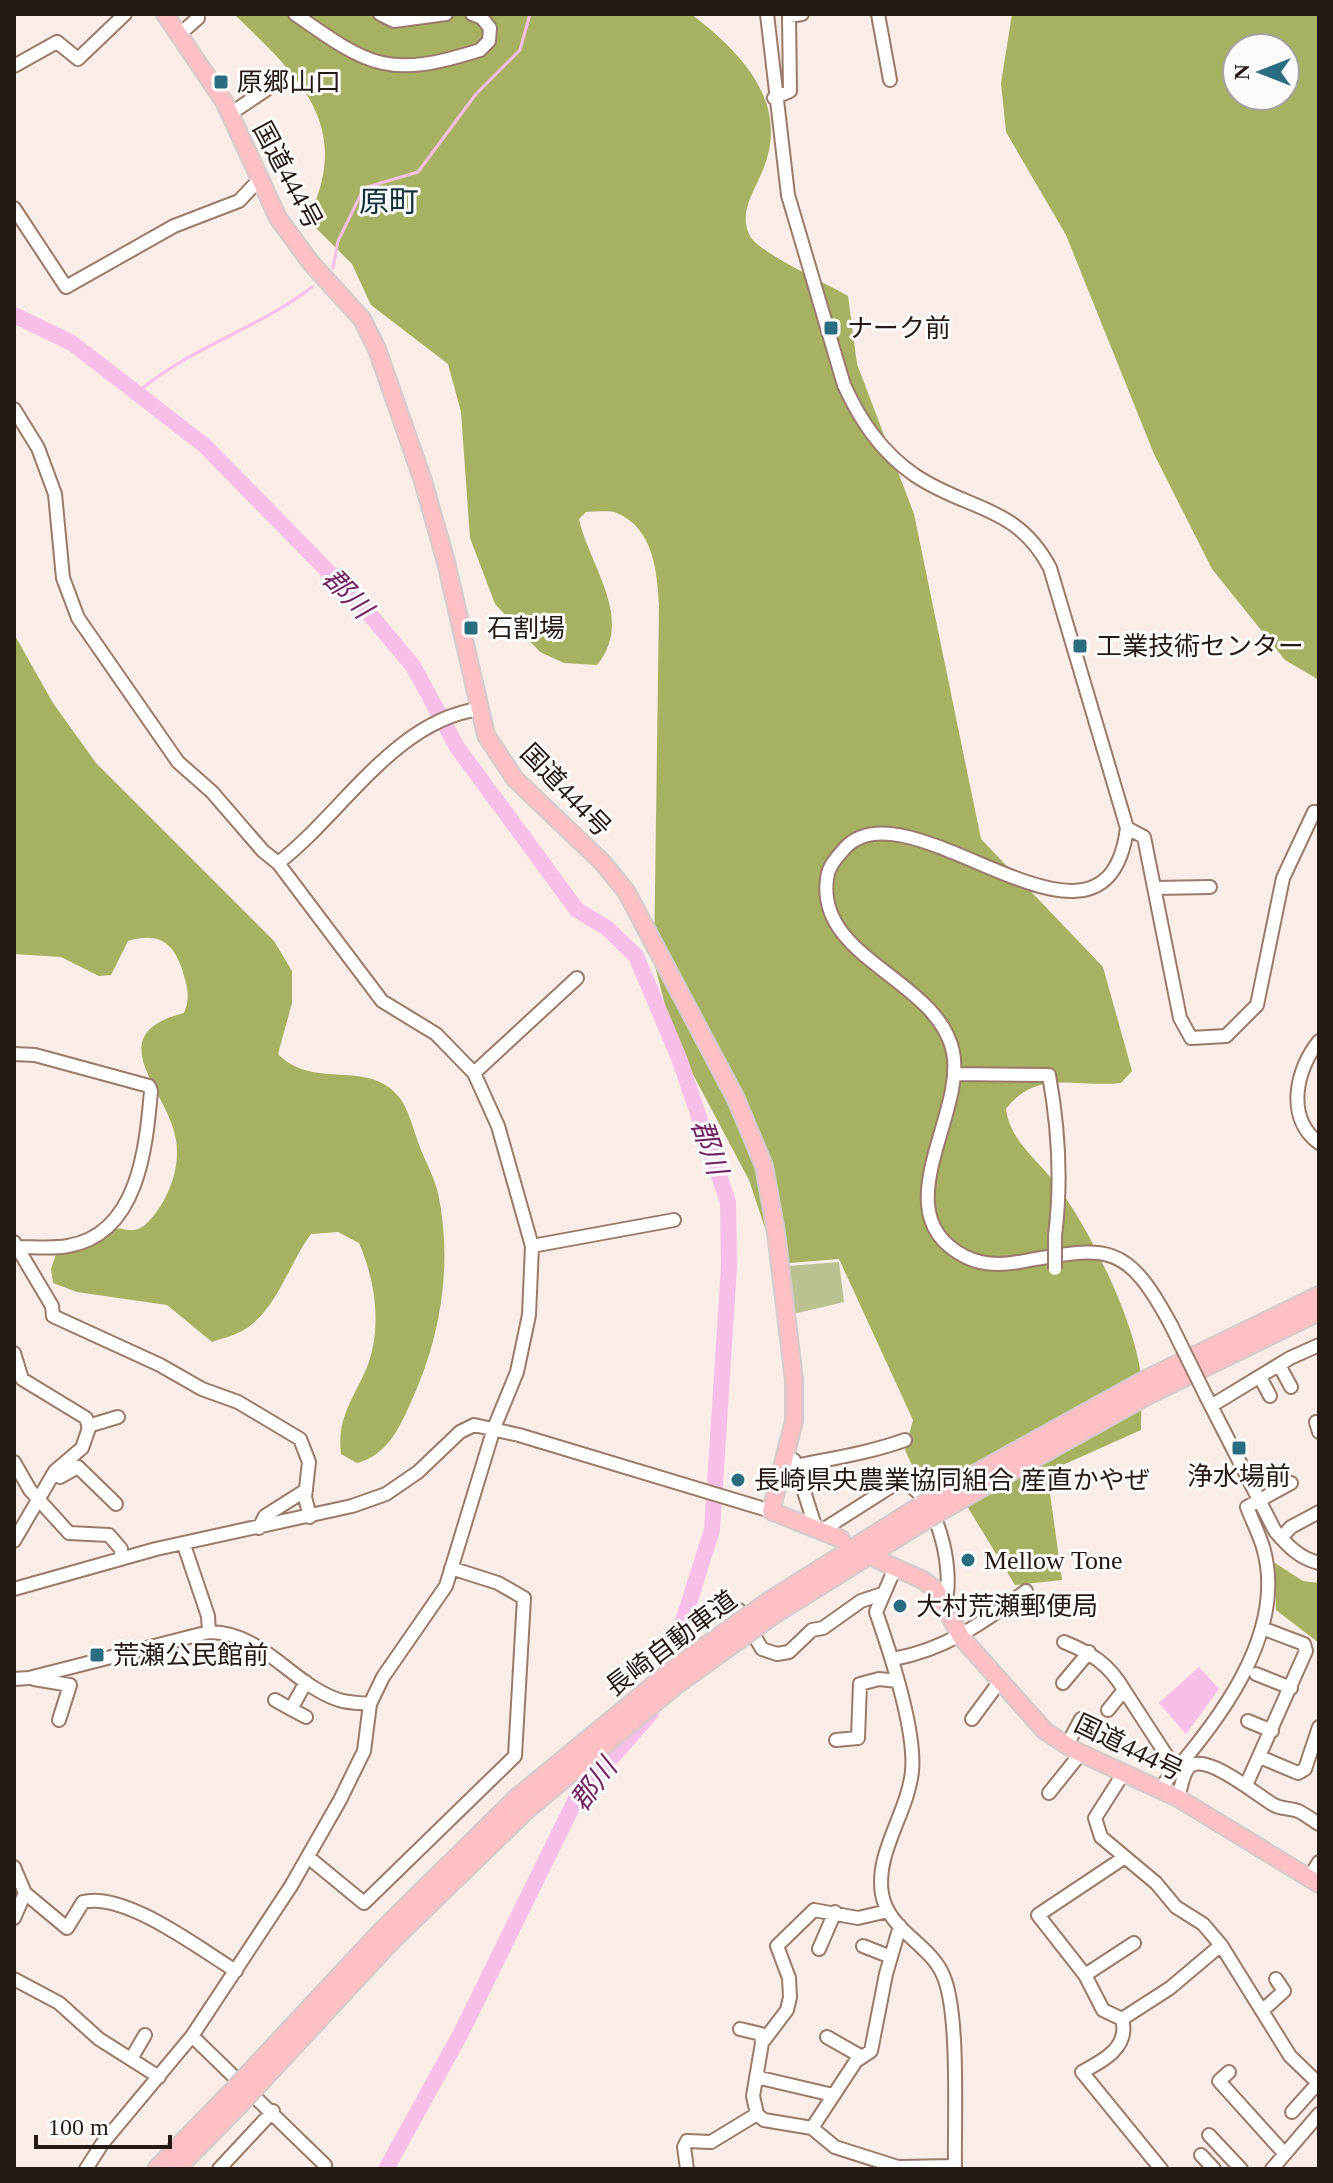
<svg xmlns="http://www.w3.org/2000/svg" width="1333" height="2183" font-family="'Times New Roman','Noto Sans JP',serif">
<rect width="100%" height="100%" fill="#faece6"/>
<path fill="#bac291" d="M839,1262l5,40 -51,12 -4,-48z"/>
<path fill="#a6b161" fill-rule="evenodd" d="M234,14h457c50,38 101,90 71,158 -8,20 -24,41 -12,64 9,17 78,48 98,60l9,68 57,150 67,325 122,128 29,104 -11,12c-46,5 -84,-15 -115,26 4,32 32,51 50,75 33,44 76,132 84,185 3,20 1,41 1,61l-94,42 15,108 -47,5 -48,-79 -49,-28 -13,-28 8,-30 -74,-161 -62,5 -28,-84 -61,-115 -22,-56 -12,-47 5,-357c-2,-33 -5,-76 -42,-92 -8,-3 -22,-1 -31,-1l-7,7c11,49 56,100 18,146l-33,-2 -24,-11 -45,-48 -25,-66 -9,-126 -13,-48 -77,-59 -19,-41 -37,-37 -6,-11c45,-93 -13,-141 -75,-202z
M1012,14h307v666l-34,-20 -73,-91 -58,-115 -88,-219 -60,-103 -5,-49zM1237,48h48v48h-48z
M14,634l39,69 43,60 178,178 18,30v32l-14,51c36,37 90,4 121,43 9,11 14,31 19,45 6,17 16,34 20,51 15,71 3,144 -27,209 -12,27 -24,53 -54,61l-16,-9c-4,-34 10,-52 24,-82 18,-41 11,-90 -6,-129l-21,-11 -27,2c-21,28 -34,74 -64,94 -10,7 -24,10 -35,14l-45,-37 -90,-13 -24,-9 -2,-14 8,-24c15,-7 29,-13 46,-17 15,-3 27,9 41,-4 21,-20 35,-55 30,-84 -7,-49 -79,-105 8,-127 7,-17 3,-27 -2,-44 -9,-27 -24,-37 -54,-28l-17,34 -12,1 -38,-19 -47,-3z
M1275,1563l28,18 16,2v60l-43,-33z"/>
<path fill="#f7bee7" d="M1199,1667l20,22 -33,45 -27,-31z"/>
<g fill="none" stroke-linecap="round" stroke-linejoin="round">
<path stroke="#f7bee7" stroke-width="3" d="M333,268l5,-27 26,-53 54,-16 58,-78 44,-44 10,-36
M138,392c52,-45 120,-63 174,-105"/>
<path stroke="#f7bee7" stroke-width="16" d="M14,315l58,28 132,102 162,165 47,56 44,81 120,163 30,18 29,28 43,102 49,144 1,65 -17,263 -48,151
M386,2169l74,-134 117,-238 74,-84"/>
<g stroke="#997a6b" stroke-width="16">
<path id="minor" d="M295,14c75,53 94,65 185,36l9,-9 1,-13 -8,-10 -10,-4
M380,14l14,7 52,-7
M767,14l21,181 56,190c17,37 38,68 72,91 53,35 101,29 134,92l77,260c-21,163 -218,-50 -282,20 -8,9 -17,18 -18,31 -11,80 111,100 126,173 13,64 -72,163 13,205 16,8 36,8 53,5 89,-16 107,-21 152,63
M878,14l12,66
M180,34l18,-16
M14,66l43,-24 21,17 47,-45
M774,98l16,-7 -1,-75 13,-2
M230,114l37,-25
M14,208l52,79 108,-61 65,-25 20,-21
M14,409l24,39 17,46 8,84 15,40 100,144 34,30 51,59 15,12 104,138 54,33 38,39 24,53 34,120 -3,69 -12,57 -23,56 -48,158 -63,91 -13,27 -6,47 -24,49 -49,86 -99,150 -90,108 -16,25
M1127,828l17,9 36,181 11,20 35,-2 31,-31 26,-127 31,-66h5
M278,863c64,-49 116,-142 201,-154
M1155,888l55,-1
M1319,1041c-23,28 -34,77 0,102
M14,1054l21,1 114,31 2,5c-5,58 -13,143 -83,155 -16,3 -33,1 -49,1
M474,1073l103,-95
M954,1074l95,1c10,55 13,105 6,161
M14,1242l38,64 1,10 107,49 42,24 36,13 62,37 9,23 -4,35 5,20
M532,1246l142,-26
M14,1353l8,26 64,39 3,10 -7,20 -27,23 -41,70
M1279,1365l12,22
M1260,1377l10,19
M1207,1398l68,133c13,15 24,27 44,32
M1211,1406l79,-48 29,-13
M1316,1422l3,10
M88,1426l30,-9
M794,1460l22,69
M14,1462l16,28 39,43 40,2 12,14v9
M796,1466c38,-8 73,-13 109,-26
M55,1471l5,6 18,-10 38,37
M259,1528l6,-12 41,-26
M821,1531l77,-49c39,4 57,90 47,120
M1281,1538l10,-11 28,-15
M184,1545l24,71 1,16
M895,1568l-19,44c14,40 40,117 36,159 -4,42 -37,81 -30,123 6,36 48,50 61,81 17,37 11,148 12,194
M14,1589l142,-40 196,-43 34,-12 32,-22 42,-40 14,-7 45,10 252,76
M739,1610l23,39 15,5 12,-2 23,-22 11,-2 38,-27 21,-7
M1064,1642c27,11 45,22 60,48l-16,20
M893,1659c52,-9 91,-37 133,-68
M1256,1674l35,14
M14,1679l15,-1 180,-46c54,0 82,52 130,68 10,3 21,3 31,4
M34,1679l36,6 -11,35
M1063,1683l26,-31
M1124,1690l52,80
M275,1700l16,9 15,-27
M291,1709l15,8
M972,1719l28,-38
M1248,1721l24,10
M836,1740l22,-2 2,-54 19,-5 19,2
M1067,1745l14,-26
M1260,1757l38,16 7,-4 14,-42
M1123,1774l-28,44 6,19 55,46 20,24 27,17 18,21 69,111 29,28
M1247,1783l59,-132 -2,-7 -42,-16
M1159,1789c54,-60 130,-154 104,-242 -4,-13 -11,-27 -16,-40l44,-24
M1049,1793l32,-40
M1178,1798c3,-9 5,-29 14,-33 19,-9 66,31 82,40 7,4 16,3 24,6 7,3 14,9 21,13
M308,1857l56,46 151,-147 9,-158 -26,-15 -47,-15
M14,1867l11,26 42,35 16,-26c42,-11 118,48 153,69
M1309,1878l10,-16
M888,1911l-30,7 -44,-8 -37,36 12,32 1,19 -3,13 -25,33 -9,53 4,18 7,6 48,8 23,19 63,20 57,-1
M14,1918l11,-25
M863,1946l28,11
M819,1949l16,-37
M1085,1975l-47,-60 87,-58
M14,1979l45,24 40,36 60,38
M1263,2010l21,-19 -8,-12
M1122,2019c8,28 -19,42 -40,53l79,97
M1122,2019l48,-31 51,-43
M1122,2019l-19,-9 -18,-35 49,-32
M740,2029l21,5 1,9
M192,2036l133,129 -1,4
M827,2037l35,20
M131,2059l14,-24
M1229,2072l-10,9 65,72
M756,2077l77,18
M1292,2112l26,-29
M812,2128l44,-67 15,-10 15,-77 14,-48
M1209,2135l32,34
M1201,2155l13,14
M219,2169l54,-58
M687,2169l-3,-22 3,-6 24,1 46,-28
M1272,2169l47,-55"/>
</g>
<g stroke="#cfcccb" stroke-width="20">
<path id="highway" d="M165,14l60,89 53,115 33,45 51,56 15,30 46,132 23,81 40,173 29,44 87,83 24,29 110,208 28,67 12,66 18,148v41l-23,90 70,28
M958,1483l186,-103 175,-85
M966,1497l181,-101 172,-84
M878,1560l45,20 13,10 25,47 84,94 29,19 104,48 141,86
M770,1600l151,-95
M774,1615l154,-96
M381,1931l135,-133
M391,1942l135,-131
M156,2169l73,-75
M177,2169l63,-64"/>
</g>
<use href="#minor" stroke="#fff" stroke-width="12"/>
<use href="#highway" stroke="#febfc5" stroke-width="16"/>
<g stroke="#997a6b" stroke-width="16" stroke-linecap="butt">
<path id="minor-bridge" d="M1055,1269v-33
M1171,1325l36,73"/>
</g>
<g stroke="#cfcccb" stroke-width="20" stroke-linecap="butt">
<path id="highway-bridge" d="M921,1505l37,-22
M928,1519l38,-22
M516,1798l157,-129 97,-69
M526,1811l148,-124 100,-72
M229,2094l152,-163
M240,2105l151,-163"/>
</g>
<use href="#minor-bridge" stroke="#fff" stroke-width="12"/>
<use href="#highway-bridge" stroke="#febfc5" stroke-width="16"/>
</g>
<g fill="#2b6d80" stroke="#fcfcfc" stroke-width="3">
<rect x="213" y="74" width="16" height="16" rx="4"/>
<rect x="823" y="320" width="16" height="16" rx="4"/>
<rect x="463" y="620" width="16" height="16" rx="4"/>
<rect x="1072" y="638" width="16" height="16" rx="4"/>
<rect x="1231" y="1440" width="16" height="16" rx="4"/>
<circle cx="738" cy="1480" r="8"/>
<circle cx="968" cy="1560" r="8"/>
<circle cx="900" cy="1606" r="8"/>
<rect x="89" y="1647" width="16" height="16" rx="4"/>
</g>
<g text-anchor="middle" stroke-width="6" stroke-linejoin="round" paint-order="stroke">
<g font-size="26" fill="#251914" stroke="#fcfcfc" text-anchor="start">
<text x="237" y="91">原郷山口</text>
<text x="847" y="337">ナーク前</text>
<text x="487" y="637">石割場</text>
<text x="1096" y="655">工業技術センター</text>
<text x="1239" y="1485" text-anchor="middle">浄水場前</text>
<text x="754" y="1489">長崎県央農業協同組合 産直かやぜ</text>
<text x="984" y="1569">Mellow Tone</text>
<text x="916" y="1615">大村荒瀬郵便局</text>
<text x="113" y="1664">荒瀬公民館前</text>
</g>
<g font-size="26" fill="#251914" stroke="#fcfcfc">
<text transform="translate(288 175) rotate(62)" y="9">国道444号</text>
<text transform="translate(566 790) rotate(46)" y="9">国道444号</text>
<text transform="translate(671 1643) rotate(-37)" y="9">長崎自動車道</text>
<text transform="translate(1129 1747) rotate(26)" y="9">国道444号</text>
</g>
<g font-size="28" font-style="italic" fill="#722261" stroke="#fcfcfc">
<text transform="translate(348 593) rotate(46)" y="10">郡川</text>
<text transform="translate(710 1147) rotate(71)" y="10">郡川</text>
<text transform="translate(593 1784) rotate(-53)" y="10">郡川</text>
</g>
<g font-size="30" fill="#12323b" stroke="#fcfcfc">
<text x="389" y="212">原町</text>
</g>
</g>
<rect width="1333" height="2183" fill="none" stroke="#251914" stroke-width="32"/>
<g transform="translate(1261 72) rotate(270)"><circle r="38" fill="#fcfcfc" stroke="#a6a19f" stroke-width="2"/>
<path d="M0-6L14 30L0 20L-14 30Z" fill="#2b6d80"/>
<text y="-12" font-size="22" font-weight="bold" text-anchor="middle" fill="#251914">N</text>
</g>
<path d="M36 2135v12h134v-12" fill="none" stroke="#251914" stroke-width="4"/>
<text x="48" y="2135" font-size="24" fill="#251914" stroke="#fcfcfc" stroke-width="6" paint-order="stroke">100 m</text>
</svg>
